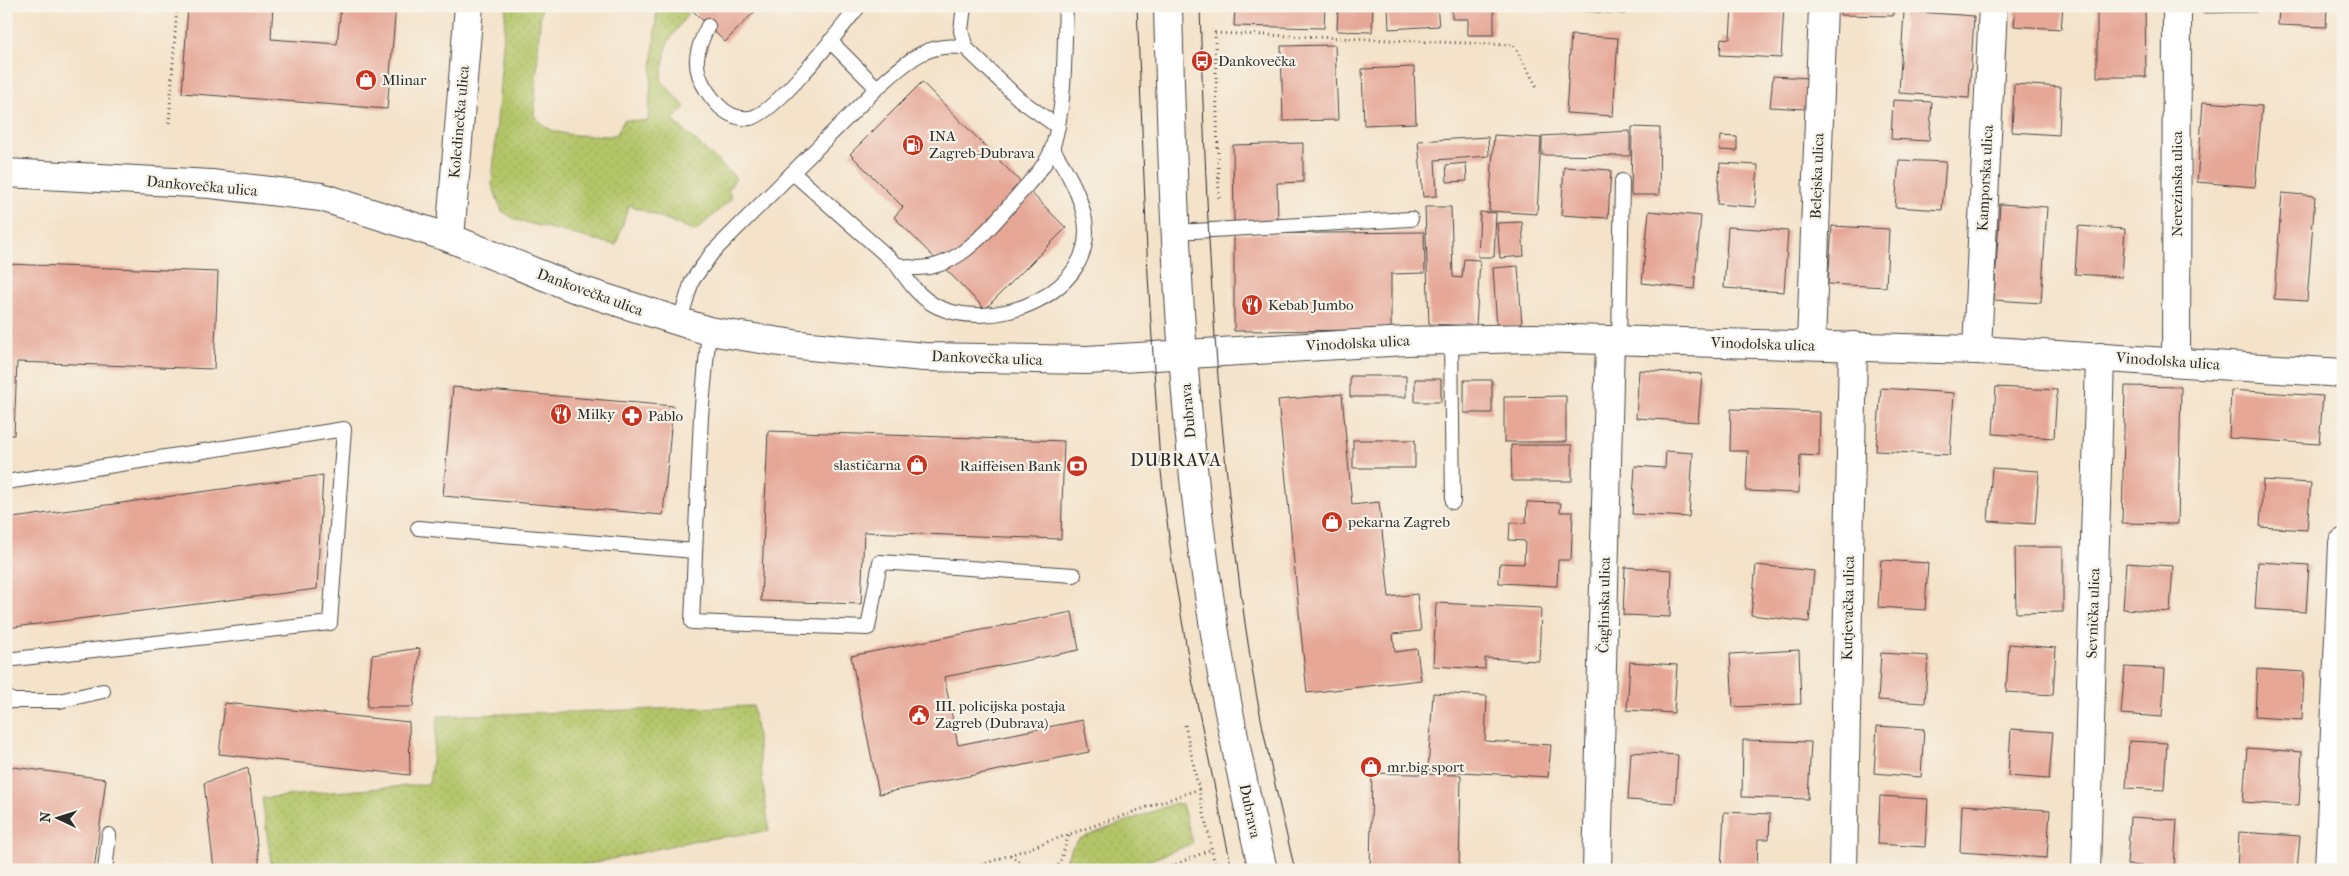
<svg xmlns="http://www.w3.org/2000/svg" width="2349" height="876" font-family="'IM FELL French Canon',serif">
<defs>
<pattern id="green-dots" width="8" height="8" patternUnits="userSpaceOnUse" patternTransform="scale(1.25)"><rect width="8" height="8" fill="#b3c568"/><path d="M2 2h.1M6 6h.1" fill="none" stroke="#9aa95a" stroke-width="1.8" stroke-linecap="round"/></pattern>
</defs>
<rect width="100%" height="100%" fill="#f7f3e8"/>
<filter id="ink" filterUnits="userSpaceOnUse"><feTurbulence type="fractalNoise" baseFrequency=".02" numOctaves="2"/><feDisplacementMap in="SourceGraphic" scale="10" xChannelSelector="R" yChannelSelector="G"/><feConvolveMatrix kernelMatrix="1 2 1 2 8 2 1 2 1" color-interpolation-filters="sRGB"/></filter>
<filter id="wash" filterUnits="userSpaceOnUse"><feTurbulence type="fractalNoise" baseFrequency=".0096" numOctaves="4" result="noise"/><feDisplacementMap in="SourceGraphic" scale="20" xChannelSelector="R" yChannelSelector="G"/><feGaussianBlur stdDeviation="1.12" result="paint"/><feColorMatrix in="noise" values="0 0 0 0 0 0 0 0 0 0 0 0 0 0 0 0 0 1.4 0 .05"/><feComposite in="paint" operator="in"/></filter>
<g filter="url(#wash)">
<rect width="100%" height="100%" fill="#f4e2c9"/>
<path fill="url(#green-dots)" stroke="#6f784a" d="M506,6h35l-7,109c17,25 47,19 75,21l8,-2 7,-14 24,1 9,-115h36l-26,38 -6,36 24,27 -12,13 63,58 -8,12 4,8 -36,33 -67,-26 -13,40 -100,-25 -14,-9 -10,-26z
M753,706l16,125 -77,10 -129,29h-291l-10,-72 167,-14 9,-68z
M1175,803l7,1 11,39 -67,27h-65l12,-24 6,-7z"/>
<g id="blocks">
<path fill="#e6a797" d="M188,6h85l-2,33 66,5 4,-38h55l-9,103 -205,-16z
M693,6h67l-35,36 -34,-33z
M1235,6h90l-1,22 -90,-2z
M1338,6h35l-1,26 -35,-1z
M1388,6h49l2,20 -50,3z
M1452,6h42v29h-26v-16h-16z
M1553,6h72v8l-72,-5z
M1732,6h52l-3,52 -61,-3 1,-17 9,1z
M1840,6h53v10l-53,-1z
M2016,6h47l-2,23 -47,-3z
M2097,6h48l1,71h-49z
M2202,6h54v6l-54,1z
M2279,6h48l-1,21 -48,-2z
M1904,11l70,5 -5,82 -70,-5z
M1571,35l47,3 -5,78 -47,-3z
M1335,45l3,75 -55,1 -2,-75z
M1414,67l2,56 -52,2 -2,-56z
M1773,76l36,2 -3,31 -36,-2z
M922,82l144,146 -81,81 -91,-92 9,-10 -53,-53z
M2014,84l47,3 -2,48 -47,-3z
M1893,100l39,2 -3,39 -38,-2z
M2203,102l59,4 -7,81 -58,-5z
M1632,127l28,1 -1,67h-28z
M1630,131v25l-88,-1v-19z
M1494,135l47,3 -4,76 -48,-3z
M1721,136l16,1v14l-17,-1z
M1488,137l1,19 -54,4 2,36 -14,1 -5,-56z
M1303,143v39l-26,1 1,38 -44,1 -1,-77z
M1899,160l47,2 -4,48 -47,-3z
M1466,163l1,18 -20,1 -1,-17z
M1720,163l38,2 -3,42 -38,-3z
M1564,167l47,3 -3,48 -47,-3z
M2282,193l33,3 -8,105 -33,-2z
M2000,204l47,3 -6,96 -47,-3z
M1425,207h26l2,70 9,1 2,-19 16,1 -4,66 -47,-2z
M1649,211l52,5 -7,73 -52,-6z
M1480,212l16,1 -2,44h-16z
M1522,222l2,34 -24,2 -3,-35z
M1832,226l57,3 -3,58 -58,-3z
M2078,226l47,3 -3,48 -47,-3z
M1728,227l60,4 -4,61 -60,-4z
M1424,232l1,41 -34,1v56l-157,1v-97z
M6,264l212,8 -4,97 -197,-7 -3,73h-8z
M1518,266l4,60 -25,2 -4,-60z
M1639,370l63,4 -4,48 -62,-4z
M1350,376h56v21h-56z
M1415,379h26v23h-26z
M1464,380h28v33h-28z
M2125,386l56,1 -3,137 -56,-1z
M453,387l220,19 -10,109 -220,-19z
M1996,387l61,3 -3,48 -61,-4z
M1881,388l73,5 -4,62 -74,-4z
M2231,390l92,6 -4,48 -90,-6z
M1342,394l10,111 27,-3 10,95 28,-3 4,37 -28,3 2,18 22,-3 4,31 -114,13 -29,-293z
M1566,396v46h-62v-45z
M1731,409l89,3 -1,44 -19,-1 -1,38 -53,-2 2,-40h-18z
M768,431l296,10 -3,98 -197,-7 -3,72 -100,-3z
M1353,440h62v28h-62z
M1511,445h61v36h-60z
M1666,451l27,2 -4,64 -57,-3 3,-48 30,2z
M1992,468l47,3 -4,53 -47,-3z
M323,475l-6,114 -311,39v-109z
M2263,480l48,3 -4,47 -47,-3z
M1527,502l34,1 -1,9h13l-2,48h-13l-1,26 -58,-3 1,-20 24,1 1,-23 -16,-1 1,-18 16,1z
M2015,547h48v65l-47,1z
M1881,560l47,3 -3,47 -47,-3z
M2258,562l51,3 -3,47 -51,-3z
M2126,563l47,3 -3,46 -47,-3z
M1756,565l58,6 -5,51 -58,-7z
M1625,567l47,3 -2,47 -47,-2z
M1436,603l105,5 -2,53 -54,-3v11l-52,-3z
M1072,612l7,38 -135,27 14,68 125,-25 6,32 -210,42 -28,-138z
M2009,644l47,4 -3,47 -47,-3z
M420,648l-7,59h-46l5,-52z
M1799,650l2,54 -68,3 -3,-53z
M1881,653l47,3 -3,47 -47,-3z
M1630,662l47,3 -3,48 -47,-3z
M2125,667l40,2 -3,48 -41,-3z
M2257,669l47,3 -2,48 -47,-3z
M1433,693l54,3 -2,45 66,4 -3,32 -120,-7z
M225,703l184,19 1,53 -191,-21z
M1877,726l47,3 -3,48 -47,-4z
M2011,729l42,3 -4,47 -41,-3z
M1743,740l68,2 -3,57 -66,-2z
M2129,741l38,2 -3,47 -38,-2z
M2247,748l55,4 -3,54 -56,-4z
M1631,752l47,3 -3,48 -47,-3z
M6,766l100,13 -12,91h-88z
M248,768l12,102h-46l-10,-87z
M1372,773l89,2 -2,95h-89z
M1880,796l48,3 -3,48 -47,-3z
M1962,805l88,5 -3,48 -87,-6z
M1724,812l46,2 -1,25h-11l-1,31h-36z
M2130,817l47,3 -3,48 -47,-3z
M2239,832l61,4 -3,34h-60z"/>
</g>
</g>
<g filter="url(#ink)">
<use href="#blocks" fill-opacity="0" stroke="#494643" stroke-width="1"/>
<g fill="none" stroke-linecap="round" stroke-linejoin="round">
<g stroke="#494643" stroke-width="16">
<path id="lane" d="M964,6l-3,25 5,17 53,51 39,28
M708,26c-12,24 -17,41 -1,65 10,15 23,29 43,27 25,-3 91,-90 109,-112
M830,41l47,47
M793,173l103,91c52,19 90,-32 120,-66 13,-16 31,-32 37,-52 13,-44 11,-94 13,-140
M1176,232l235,-13
M896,264c12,17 23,34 42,43 57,26 159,-14 147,-87 -5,-27 -18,-49 -33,-72
M679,323l13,-42 20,-28 165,-165c28,-24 49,-48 89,-40
M709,331l-8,85 -9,206 176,6 12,-66 194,13
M1451,340l2,162
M1619,340l3,-159
M6,482l338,-53 -14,194 -324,37
M418,528l277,23
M6,696l6,5h47l44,-10
M105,870l4,-35"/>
</g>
<g stroke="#494643" stroke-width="30">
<path id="street" d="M450,238l19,-232
M1811,345l12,-339
M1977,350l16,-344
M2176,361l1,-355
M1597,870l13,-530
M1843,870l10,-524
M2086,870l14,-513
M2329,870l14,-327"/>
</g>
<g stroke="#494643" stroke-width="30">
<path id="secondary" d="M1168,6c4,169 10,339 30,507 14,120 37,239 65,357
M6,173l205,11 110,13 129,41 124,50 135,43 91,14 124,12 163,3 319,-19 125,-3 446,12 366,23"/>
</g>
<path stroke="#494643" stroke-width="3" stroke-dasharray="1 4" stroke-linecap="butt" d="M169,123l8,-117
M1219,198l-4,-165 299,12 23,42
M1185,725l31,145
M1010,855l20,15
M967,870l232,-81
M1057,870l12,-35
M1162,870l50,-21"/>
<use href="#lane" stroke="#fff" stroke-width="14"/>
<use href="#street" stroke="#fff" stroke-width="28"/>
<use href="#secondary" stroke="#fff" stroke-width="28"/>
<path stroke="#2b2b2b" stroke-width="1" d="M1137,6l11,270 12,187 12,99 20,117 40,191
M1200,6c6,222 17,444 52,663 11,67 27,134 43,201"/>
</g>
</g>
<defs>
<g id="bus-disc" transform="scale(1.125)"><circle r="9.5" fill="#c8321e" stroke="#f7f3e8"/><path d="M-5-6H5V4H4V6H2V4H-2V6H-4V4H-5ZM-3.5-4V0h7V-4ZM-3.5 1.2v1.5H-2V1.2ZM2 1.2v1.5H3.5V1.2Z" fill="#fff"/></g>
<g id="shop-disc" transform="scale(1.125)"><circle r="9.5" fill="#c8321e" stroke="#f7f3e8"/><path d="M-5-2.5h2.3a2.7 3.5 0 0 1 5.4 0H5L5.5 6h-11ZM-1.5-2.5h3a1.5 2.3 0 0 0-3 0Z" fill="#fff"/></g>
<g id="fuel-disc" transform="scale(1.125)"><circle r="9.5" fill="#c8321e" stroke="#f7f3e8"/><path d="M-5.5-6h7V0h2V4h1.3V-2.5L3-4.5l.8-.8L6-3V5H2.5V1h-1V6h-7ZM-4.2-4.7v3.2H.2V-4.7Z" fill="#fff"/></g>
<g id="restaurant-disc" transform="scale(1.125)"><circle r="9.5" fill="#c8321e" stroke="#f7f3e8"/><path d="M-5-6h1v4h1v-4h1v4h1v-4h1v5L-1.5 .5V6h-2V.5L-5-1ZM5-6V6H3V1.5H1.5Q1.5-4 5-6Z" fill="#fff"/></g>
<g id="pharmacy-disc" transform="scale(1.125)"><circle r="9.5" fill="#c8321e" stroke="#f7f3e8"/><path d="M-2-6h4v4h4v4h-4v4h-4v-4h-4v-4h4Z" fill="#fff"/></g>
<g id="bank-disc" transform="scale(1.125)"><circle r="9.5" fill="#c8321e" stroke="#f7f3e8"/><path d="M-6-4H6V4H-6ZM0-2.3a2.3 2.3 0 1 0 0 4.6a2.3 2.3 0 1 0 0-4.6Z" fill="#fff"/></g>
<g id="civic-disc" transform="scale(1.125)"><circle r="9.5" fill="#c8321e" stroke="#f7f3e8"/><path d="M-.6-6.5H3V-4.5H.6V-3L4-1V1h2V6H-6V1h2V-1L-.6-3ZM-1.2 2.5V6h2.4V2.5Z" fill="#fff"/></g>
</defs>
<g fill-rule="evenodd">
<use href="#bus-disc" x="1202" y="61"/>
<use href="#shop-disc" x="366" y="80"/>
<use href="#fuel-disc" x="913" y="145"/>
<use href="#restaurant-disc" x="1252" y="305"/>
<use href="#restaurant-disc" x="561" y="414"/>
<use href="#pharmacy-disc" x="632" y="416"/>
<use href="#shop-disc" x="917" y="465"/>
<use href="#bank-disc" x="1077" y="466"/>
<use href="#shop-disc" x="1332" y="522"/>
<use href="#civic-disc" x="919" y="715"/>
<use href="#shop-disc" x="1371" y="767"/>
</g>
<g text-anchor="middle" stroke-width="4.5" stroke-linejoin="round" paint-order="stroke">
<g font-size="15" fill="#2b2b2b" stroke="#f7f3e8" text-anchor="start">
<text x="1218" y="66">Dankovečka</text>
<text x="382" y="85">Mlinar</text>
<text x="929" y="141">INA<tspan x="929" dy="17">Zagreb-Dubrava</tspan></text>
<text x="1268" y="310">Kebab Jumbo</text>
<text x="577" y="419">Milky</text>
<text x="648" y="421">Pablo</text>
<text x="901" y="470" text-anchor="end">slastičarna</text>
<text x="1061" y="471" text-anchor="end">Raiffeisen Bank</text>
<text x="1348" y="527">pekarna Zagreb</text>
<text x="935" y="711">III. policijska postaja<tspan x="935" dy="17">Zagreb (Dubrava)</tspan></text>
<text x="1387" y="772">mr.big sport</text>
</g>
<g font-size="15" fill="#2b2b2b" stroke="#f7f3e8">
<text transform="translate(459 122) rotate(-85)" y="5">Koledinečka ulica</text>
<text transform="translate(1817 176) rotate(-88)" y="5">Belejska ulica</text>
<text transform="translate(1985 178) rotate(-87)" y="5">Kamporska ulica</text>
<text transform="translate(2177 184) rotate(-90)" y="5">Nerezinska ulica</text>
<text transform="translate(202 186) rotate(5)" y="5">Dankovečka ulica</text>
<text transform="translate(590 292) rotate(20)" y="5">Dankovečka ulica</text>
<text transform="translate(1358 343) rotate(-3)" y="5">Vinodolska ulica</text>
<text transform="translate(1763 344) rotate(2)" y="5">Vinodolska ulica</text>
<text transform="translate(987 358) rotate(2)" y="5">Dankovečka ulica</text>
<text transform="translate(2168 361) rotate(4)" y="5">Vinodolska ulica</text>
<text transform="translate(1188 411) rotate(-95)" y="5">Dubrava</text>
<text transform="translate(1604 605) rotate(-89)" y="5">Čaglinska ulica</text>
<text transform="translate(1848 608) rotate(-89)" y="5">Kutjevačka ulica</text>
<text transform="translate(2093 613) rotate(-88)" y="5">Sevnička ulica</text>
<text transform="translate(1250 811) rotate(78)" y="5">Dubrava</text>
</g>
<g font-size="18" letter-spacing="1" fill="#2b2b2b" stroke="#f7f3e8">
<text x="1176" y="466">DUBRAVA</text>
</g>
</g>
<rect width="2349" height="876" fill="none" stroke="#f7f3e8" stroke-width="25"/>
<g transform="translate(58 818) rotate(274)" stroke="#f7f3e8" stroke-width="4" paint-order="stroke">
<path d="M0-4L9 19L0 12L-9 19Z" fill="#2b2b2b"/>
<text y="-8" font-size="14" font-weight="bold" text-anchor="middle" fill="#2b2b2b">N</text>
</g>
</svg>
